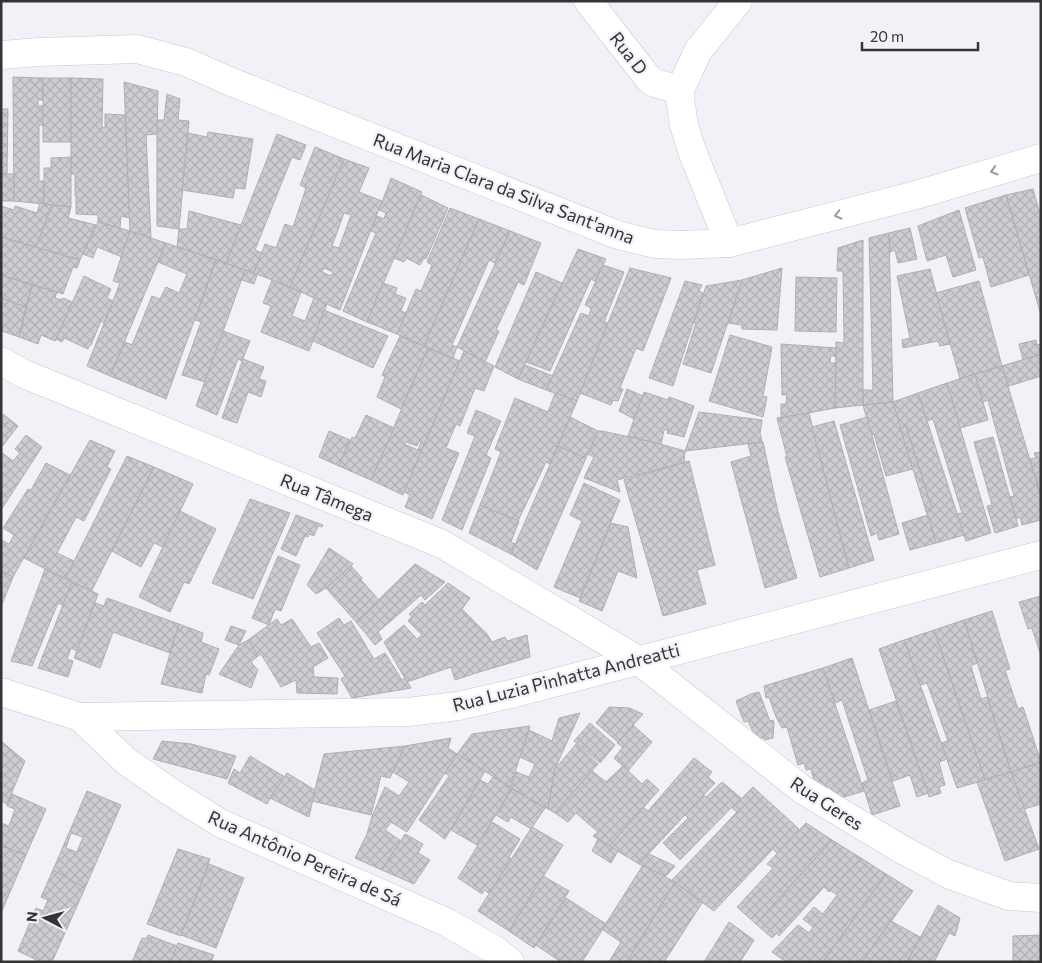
<svg xmlns="http://www.w3.org/2000/svg" width="1042" height="963" viewBox="0 0 1042 963" font-family="Commissioner,sans-serif">
	<defs>
		<pattern id="building-cross-hatch" width="8" height="8" patternUnits="userSpaceOnUse" patternTransform="scale(1.25)"><rect width="8" height="8" fill="#cdccd2"/><path d="M0 0l8 8M0 8l8-8" fill="none" stroke="#b1b0b5"/></pattern>
	</defs>
	<rect width="100%" height="100%" fill="#f0f2f8"/>
	<!-- building -->
	<g fill="url(#building-cross-hatch)" stroke="#afaeb3" fill-rule="evenodd">
		<path d="M13,77L43,78V100H38V106H43L44,125H39V181H44V204L14,201Z"/>
		<rect x="43" y="78" width="28" height="64"/>
		<path d="M71,78L103,79L102,127L105,128V114L125,115L130,218L121,216L120,228L98,222V215L76,214V196H75V174H71Z"/>
		<path d="M124,82L158,91L157,134L146,135L151,238L130,231Z"/>
		<path d="M167,94L180,99L178,120L189,121L179,229L157,226V120H164Z"/>
		<path d="M1,109H8L7,174H1Z"/>
		<path d="M208,132L253,139L245,189L235,188L233,198L182,190L188,133L207,137Z"/>
		<path d="M277,134L306,145L300,160L292,157L255,250L262,253L253,273L226,263Z"/>
		<path d="M315,147L344,159L290,287L254,273L265,244L276,248L285,224L293,227L306,188L300,185Z"/>
		<path d="M71,157V207L44,204V168H51V158Z"/>
		<path d="M344,159L369,168L359,192L382,201L340,310L290,287ZM344,213L351,215L339,248L332,246ZM324,268L333,272L331,276L322,272Z"/>
		<rect x="1" y="174" width="13" height="27"/>
		<path d="M391,178L422,192L367,322L343,311L376,233L371,231L377,216L384,219L386,213L379,210Z"/>
		<path d="M1033,189L1039,211L1041,210V315L1006,195Z"/>
		<path d="M421,195L448,208L426,259L424,258L420,265L406,258L404,262L394,258Z"/>
		<path d="M1006,195L1029,275L991,287L983,257L979,258L965,208Z"/>
		<path d="M40,203L52,205L36,247L1,237V206L14,210L15,206L37,213Z"/>
		<path d="M52,205L71,207L68,218L96,225L80,260L36,247Z"/>
		<path d="M450,208L479,219L424,346L397,334L416,289L421,291L432,265L427,262Z"/>
		<path d="M959,210L976,270L953,277L946,255L927,261L918,226Z"/>
		<path d="M189,211L241,225L226,263L177,247L179,229H187Z"/>
		<path d="M479,219L510,231L495,263L489,260L452,345L457,347L453,358L424,346Z"/>
		<path d="M98,222L130,231L122,257L97,247L93,258L83,254Z"/>
		<path d="M910,228L917,259L898,263L895,250L890,252L889,233Z"/>
		<path d="M130,231L166,243L110,376L87,366L120,283L113,281Z"/>
		<path d="M510,231L541,243L524,285L518,282L496,330L499,331L485,362L457,347Z"/>
		<path d="M889,233L893,402L863,405V390H873L869,238Z"/>
		<path d="M1,237L80,260L77,268L73,267L63,294L1,275Z"/>
		<path d="M863,240V405L835,408L836,342L844,343L843,271H837L838,248Z"/>
		<path d="M166,243L216,260L166,399L110,376L125,342L132,345L152,296L160,299L166,287L179,293L187,274L158,262Z"/>
		<path d="M578,249L606,259L595,281L591,279L550,371L526,362Z"/>
		<path d="M216,260L245,270L205,382L182,375L201,322L195,320Z"/>
		<path d="M603,265L624,272L604,322L608,323L577,401L546,390L581,313L589,316L591,308L585,305Z"/>
		<path d="M630,268L671,278L643,351L636,348L620,388L623,389L618,401L613,400L611,405L580,393Z"/>
		<path d="M782,268L777,330L742,329V325L728,323L742,280Z"/>
		<path d="M930,269L950,344L940,346L938,341L903,348L902,340L910,338L897,276Z"/>
		<path d="M245,270L257,275L254,284L242,280Z"/>
		<path d="M536,272L562,283L518,379L495,367Z"/>
		<path d="M1,275L32,285L26,307L1,298Z"/>
		<path d="M84,276L111,289L107,298L113,301L104,323L101,321L91,345H90L88,349L64,338L62,342L56,339Z"/>
		<path d="M796,277L837,278L836,332L795,331Z"/>
		<path d="M272,280L301,292L292,316L305,321L314,298L327,304L309,351L261,332L271,306L263,303Z"/>
		<path d="M742,280L711,373L683,364L696,323H694L706,286Z"/>
		<path d="M685,281L702,285L699,291L703,293L673,386L649,378Z"/>
		<path d="M979,281L1002,366L960,379L936,293Z"/>
		<path d="M383,283L397,288L395,294L406,298L401,311L406,313L397,334L367,322Z"/>
		<path d="M32,285L57,292L55,298L62,300L63,298L72,302L55,341L41,335L38,344L19,337Z"/>
		<path d="M1,298L26,307L19,337L2,331L3,326L1,325Z"/>
		<path d="M324,310L388,336L373,368L313,341Z"/>
		<path d="M223,331L250,341L242,361L238,359L217,415L196,406Z"/>
		<path d="M730,335L772,347L763,396L767,397L763,417L709,401Z"/>
		<path d="M400,336L428,348L401,409L377,397L385,377L382,375Z"/>
		<path d="M1036,340L1037,345L1041,344V354L1023,360L1019,344Z"/>
		<path d="M781,344L836,348V357L831,355L830,363H836L835,408L781,418V404H786L787,395H782Z"/>
		<path d="M428,348L460,361L403,495L371,480ZM419,441L421,442L418,450L404,444L406,442L417,446Z"/>
		<path d="M464,351L494,366L484,391L475,388L460,426L456,424L446,448L459,453L432,519L405,507L410,495L404,492Z"/>
		<path d="M1041,354V376L1009,386L1002,366Z"/>
		<path d="M243,359L264,367L259,379L266,381L261,397L248,392L237,423L222,418Z"/>
		<path d="M525,365L553,376L546,390L518,379Z"/>
		<path d="M1002,366L1041,497V520L1022,525L1020,517L1016,519L1010,497L1014,496L988,400L983,402L975,374Z"/>
		<path d="M975,374L988,420L960,428L947,383Z"/>
		<path d="M947,383L991,533L966,541L956,514L962,513L933,419L927,421L918,393Z"/>
		<path d="M627,389L643,396L634,419L619,411Z"/>
		<path d="M644,392L668,400L669,397L694,406L684,437L667,433L668,430H664L661,445L628,436Z"/>
		<path d="M555,393L577,401L550,464L546,462L518,521L480,505L501,452L495,449L515,398L548,412Z"/>
		<path d="M918,393L964,535L936,543L926,511L932,509L906,426L900,428L893,402Z"/>
		<path d="M893,402L913,469L886,476L874,434L871,435L863,405Z"/>
		<path d="M476,410L501,421L486,455L491,458L462,530L442,520L475,436L467,433Z"/>
		<path d="M699,412L762,420L760,433L762,442L685,451Z"/>
		<path d="M809,413L849,568L820,577L785,457H787L777,418Z"/>
		<path d="M3,414L18,426L1,448V416Z"/>
		<path d="M366,415L394,428L371,480L339,466L352,437L355,438Z"/>
		<path d="M570,417L598,431L586,458L558,446Z"/>
		<path d="M867,417L899,534L879,540L877,533L871,536L840,425Z"/>
		<path d="M834,421L874,560L849,568L812,427Z"/>
		<path d="M906,426L932,509L926,511L900,428Z"/>
		<path d="M329,431L350,440L339,466L319,457Z"/>
		<path d="M598,431H602L653,442L685,451L684,463L617,480L620,492L584,478L594,457L588,454Z"/>
		<path d="M26,435L42,447L1,510V452L13,461L20,453L15,449Z"/>
		<path d="M993,437L1018,526L995,533L987,506L992,505L974,442Z"/>
		<path d="M90,440L115,451L107,467L111,469L84,521L76,517L57,553L74,561L65,579L24,558Z"/>
		<path d="M763,442L778,512L797,578L765,588L731,462L751,456L748,444Z"/>
		<path d="M558,446L586,458L537,570L511,554Z"/>
		<path d="M1041,452V496L1030,459L1036,458L1034,453Z"/>
		<path d="M127,456L154,467L91,592L65,579Z"/>
		<path d="M689,461L715,565L697,570L706,604L663,616L624,480Z"/>
		<path d="M46,463L70,475L13,577L1,571V540L9,544L14,535L3,528L28,489L31,490Z"/>
		<path d="M154,467L193,484L163,547L154,543L141,567L112,551Z"/>
		<path d="M584,483L620,500L580,598L554,587L582,521L570,515Z"/>
		<path d="M250,499L290,513L253,599L212,583Z"/>
		<path d="M480,505L519,521L511,542L515,544L511,554L469,533Z"/>
		<path d="M180,511L216,529L189,584L184,582L170,612L139,597Z"/>
		<path d="M296,515L323,525L322,527L318,526L314,536L309,534L308,537L305,536L296,556L281,549Z"/>
		<path d="M928,515L936,543L910,550L902,523Z"/>
		<path d="M611,523L628,527L637,578L618,571L602,611L579,601Z"/>
		<path d="M329,548L353,564L326,588L316,594L307,585Z"/>
		<path d="M278,556L300,565L281,611L275,609L269,625L252,618Z"/>
		<path d="M415,564L445,582L425,600L421,595L378,632L382,639L375,645L356,622Z"/>
		<path d="M351,566L362,578L361,580L379,600L356,622L326,588Z"/>
		<path d="M45,569L72,582L63,605L58,603L32,666L11,661Z"/>
		<path d="M1,571L13,577L1,607Z"/>
		<path d="M72,582L98,594L77,651L71,648L67,659L73,661L68,677L38,668Z"/>
		<path d="M448,583L470,598L462,609L487,634L492,642L505,637L507,641L527,635L530,657L476,673L455,680L451,667L407,682L384,642L404,625L417,639L422,635L408,621L412,616L409,614L422,602L425,605Z"/>
		<path d="M1041,596V656L1032,628L1028,629L1019,602Z"/>
		<path d="M107,598L179,624L170,653L113,632L100,668L74,658L95,603L104,606Z"/>
		<path d="M992,611L1010,669L1005,670L1018,709L1023,707L1041,762L1011,772L964,620Z"/>
		<path d="M339,618L344,625L351,621L374,659L385,653L402,680L405,678L411,688L352,698L341,679L345,676L317,633Z"/>
		<path d="M277,619L281,625L292,619L311,647L319,643L328,658L313,667L314,677L338,678L337,694L297,693L296,680L281,687L261,654L258,656L248,640Z"/>
		<path d="M964,620L977,663L971,666L981,699L987,697L1011,772L985,780L934,630Z"/>
		<path d="M179,624L203,633L201,642L219,649L209,675L206,674L202,693L161,684Z"/>
		<path d="M231,626L246,631L239,645L225,640Z"/>
		<path d="M934,630L985,780L957,788L941,743L948,741L927,683L920,685L904,640Z"/>
		<path d="M248,640L258,656L251,662L258,670L251,688L219,674L239,645Z"/>
		<path d="M904,640L947,759L939,762L945,785L939,787L941,793L929,797L879,649Z"/>
		<path d="M852,658L900,806L872,815L862,783L868,780L842,700L835,703L823,668Z"/>
		<path d="M823,668L864,791L841,798L829,787L823,789L814,781L811,769L806,770L804,763L798,765L787,727L782,728L776,717L769,697L766,698L764,686Z"/>
		<path d="M759,692L770,721L773,720L774,723L773,738L765,740L764,738H758L756,733L754,734L748,721L744,722L736,701L751,694Z"/>
		<path d="M896,701L928,793L917,797L910,775L893,781L869,710Z"/>
		<path d="M609,707L629,708L643,714L618,742L596,723Z"/>
		<path d="M580,713L555,769L548,809L511,788L516,772L529,777L535,764L520,757L529,730L552,741L559,718Z"/>
		<path d="M590,723L615,745L600,763L574,741Z"/>
		<path d="M633,725L652,742L628,771L614,758L623,747L617,743Z"/>
		<path d="M530,726L510,787L457,754L472,734Z"/>
		<path d="M451,738L448,748L457,754L407,832L391,822L385,830L401,841L382,870L355,858L367,834L372,816L385,787L399,796L409,782L393,772L405,746Z"/>
		<path d="M1,741L25,761L7,804L1,801Z"/>
		<path d="M162,741L191,744L236,756L227,779L153,759Z"/>
		<path d="M576,744L598,764L555,813L548,809L555,769Z"/>
		<path d="M405,746L390,778L381,776L371,815L312,801L324,754Z"/>
		<path d="M457,754L485,771L445,839L419,820L449,776L445,773Z"/>
		<path d="M250,756L285,777L270,798L267,804L228,783L234,769L240,773Z"/>
		<path d="M694,758L712,772L708,777L715,783L639,864L609,846L643,807L648,811Z"/>
		<path d="M1041,762V804L1024,809L1011,772Z"/>
		<path d="M623,766L642,784L647,779L659,790L609,846L593,836L598,832L576,813L568,822L555,813L592,771L606,782Z"/>
		<path d="M1011,772L1039,849L1005,861L977,782Z"/>
		<path d="M287,773L315,790L309,817L270,798Z"/>
		<path d="M493,777L512,789L477,845L451,830L480,780L488,784Z"/>
		<path d="M722,782L741,798L680,860L663,843L688,818L685,815L703,795L706,797Z"/>
		<path d="M753,787L799,829L777,853L773,849L714,911L672,880L737,812L732,808Z"/>
		<path d="M512,789L545,808L531,829L511,817L508,822L496,815Z"/>
		<path d="M87,791L121,805L85,888L53,870ZM71,833L83,837L77,852L66,848Z"/>
		<path d="M12,794L46,809L26,855L1,846V823L9,826L15,809L7,806Z"/>
		<path d="M492,822L520,839L509,857L512,859L489,893L484,890L482,894L458,878Z"/>
		<path d="M806,823L832,840L756,924L737,907L773,868L767,864Z"/>
		<path d="M532,827L563,845L509,931L478,911Z"/>
		<path d="M405,834L423,844L418,853L430,860L414,884L382,870Z"/>
		<path d="M598,839L618,851L611,863L592,851Z"/>
		<path d="M832,840L861,858L829,892L824,887L779,936L777,933L772,938L756,924Z"/>
		<path d="M1,846L26,855L1,913Z"/>
		<path d="M178,849L210,859L181,936L147,924Z"/>
		<path d="M649,854L675,866L665,877L639,864Z"/>
		<path d="M861,858L886,874L823,962H786L772,952L798,925L809,933L813,927L803,919L814,907L823,914L837,895L830,890Z"/>
		<path d="M209,864L244,878L216,948L181,935Z"/>
		<path d="M643,865L675,882L627,962H609L621,942L603,930V928Z"/>
		<path d="M53,870L85,888L52,962H41L18,951L36,908L43,911L48,900L41,897Z"/>
		<path d="M886,874L913,891L862,962H823Z"/>
		<path d="M543,876L569,891L534,948L509,931Z"/>
		<path d="M675,882L702,903L664,962H627Z"/>
		<path d="M566,898L606,924L582,962H561L536,945Z"/>
		<path d="M938,905L960,918L955,936L949,933L934,962H907Z"/>
		<path d="M891,921L920,937L907,962H862Z"/>
		<path d="M729,922L754,940L740,962H704Z"/>
		<path d="M148,935L177,946L171,962H132L142,938L146,939Z"/>
		<path d="M1041,935V962H1013V936Z"/>
		<path d="M178,943L214,955L211,962H171Z"/>
	</g>
	<g fill="none" stroke-linecap="round" stroke-linejoin="round">
		<defs>
			<g id="street">
				<path d="M588,1L649,79L655,83L680,90"/>
				<path d="M1,55L40,52L137,49L186,62L229,81L618,235L655,244L681,245L729,243L916,195L1041,158"/>
				<path d="M729,243L692,151L684,125L680,99V90L698,51L738,1"/>
				<path d="M1,361L24,374L442,544L638,660L803,790L901,849L948,874L1009,896L1041,898"/>
				<path d="M80,717L126,761L169,791L220,823L446,922L495,950L510,962"/>
			</g>
			<path id="secondary" d="M1,692L80,717L408,712L458,706L515,693L1041,555"/>
		</defs>
		<!-- street casing -->
		<use href="#street" stroke="#c7c9ce" stroke-width="29"/>
		<!-- secondary casing -->
		<use href="#secondary" stroke="#c7c9ce" stroke-width="29"/>
		<!-- street -->
		<use href="#street" stroke="#fff" stroke-width="28"/>
		<!-- secondary -->
		<use href="#secondary" stroke="#fff" stroke-width="28"/>
	</g>
	<!-- one-way arrows -->
	<defs><path id="oneway-chevron" d="M-2-3.5L2.5 0L-2 3.5" fill="none" stroke-width="1.6" stroke-linecap="round" stroke-linejoin="round" transform="scale(1.25)"/></defs>
	<g stroke="#9a9a9b">
		<use href="#oneway-chevron" transform="translate(994 171) rotate(163)"/>
		<use href="#oneway-chevron" transform="translate(838 215) rotate(166)"/>
	</g>
	<g text-anchor="middle" dominant-baseline="central" stroke-width="4.5" stroke-linejoin="round" paint-order="stroke">
		<!-- street labels -->
		<g font-size="18" fill="#343437" stroke="#f0f2f8">
			<text transform="translate(629 53) rotate(52)">Rua D</text>
			<text transform="translate(504 188) rotate(21)">Rua Maria Clara da Silva Sant'anna</text>
			<text transform="translate(327 497) rotate(22)">Rua Tâmega</text>
			<text transform="translate(566 677) rotate(-14)">Rua Luzia Pinhatta Andreatti</text>
			<text transform="translate(827 803) rotate(33)">Rua Geres</text>
			<text transform="translate(305 858) rotate(24)">Rua Antônio Pereira de Sá</text>
		</g>
	</g>
	<!-- border -->
	<rect width="1042" height="963" fill="none" stroke="#343437" stroke-width="5"/>
	<!-- north arrow -->
	<g transform="translate(45 918) rotate(276)" stroke="#f0f2f8" stroke-width="4" paint-order="stroke">
	<path d="M0-4L9 19L0 12L-9 19Z" fill="#343437"/>
	<text y="-8" font-size="14" font-weight="bold" text-anchor="middle" fill="#343437">N</text>
	</g>
	<!-- scale -->
	<path d="M862 42v8h116v-8" fill="none" stroke="#343437" stroke-width="2.5"/>
	<text x="870" y="42" font-size="15" fill="#343437" stroke="#f0f2f8" stroke-width="4" paint-order="stroke">20 m</text>
</svg>
